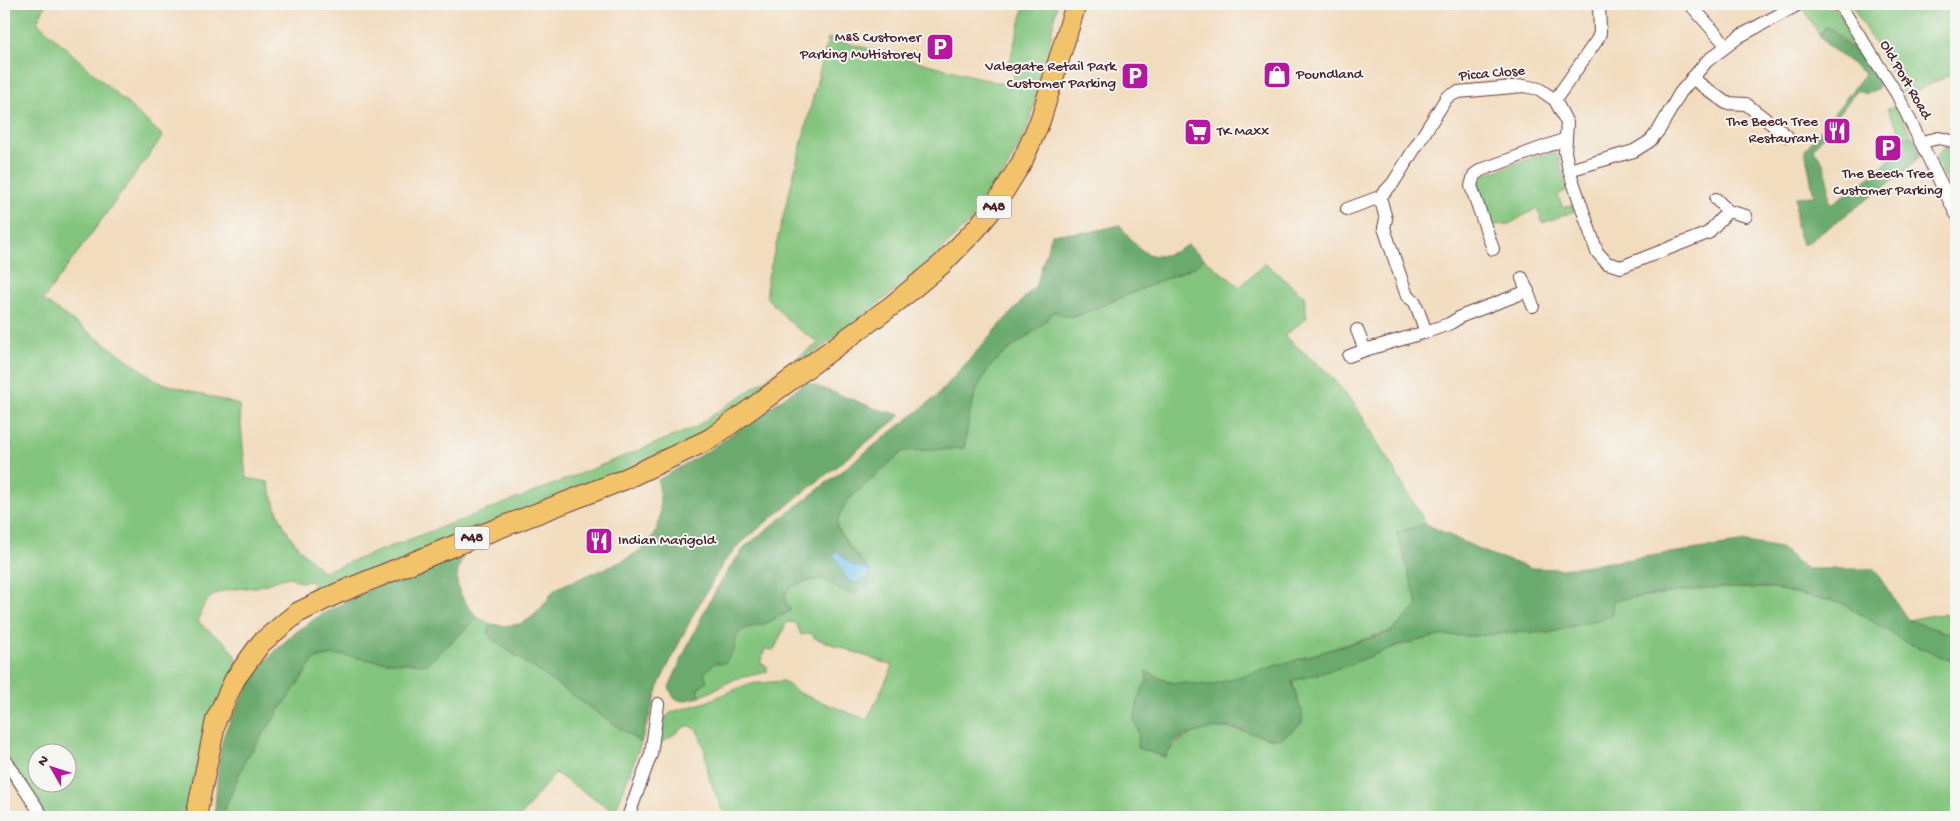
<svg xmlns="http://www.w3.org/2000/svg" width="1960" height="821" viewBox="0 0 1960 821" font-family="'Gochi Hand',sans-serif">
	<rect width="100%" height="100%" fill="#f6f6f2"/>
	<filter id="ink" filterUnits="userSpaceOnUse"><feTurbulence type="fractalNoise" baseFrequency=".02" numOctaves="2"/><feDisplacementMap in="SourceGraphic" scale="10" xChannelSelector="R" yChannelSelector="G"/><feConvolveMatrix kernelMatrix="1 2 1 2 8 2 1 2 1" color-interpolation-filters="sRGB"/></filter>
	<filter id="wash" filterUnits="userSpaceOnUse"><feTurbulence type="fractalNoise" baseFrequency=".0096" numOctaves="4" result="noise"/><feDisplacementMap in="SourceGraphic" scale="20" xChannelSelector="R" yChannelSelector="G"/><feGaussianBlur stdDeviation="1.12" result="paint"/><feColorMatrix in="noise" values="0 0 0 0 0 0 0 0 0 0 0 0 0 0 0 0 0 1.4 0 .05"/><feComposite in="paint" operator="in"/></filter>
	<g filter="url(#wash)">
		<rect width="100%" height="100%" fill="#f2dcbe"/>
		<!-- green -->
		<g fill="#83c57e" stroke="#667254" fill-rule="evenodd">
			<path d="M4,4H46L37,22L163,136L43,300L159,382L239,405L246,478L268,482C281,527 288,539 323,572L527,495L694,428L819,343L794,326L767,298V281L828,38L1011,86L1015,69L1008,67L1025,4H1057L1044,73L1027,130L1005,172L977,215L919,272L745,407L673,450L310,597L307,593L313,585L312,581L300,582L290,577C278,579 267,585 256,587C228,590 206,587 198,621L206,629L226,643L239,661L189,817H37L4,768ZM38,754H68V784H38Z"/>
			<path d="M1816,4L1831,8L1833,5L1835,7L1873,65C1864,62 1861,56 1853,52L1851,47L1830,28L1820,33V36L1804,10Z"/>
			<path d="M1851,4H1956V72L1905,96Z"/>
			<path d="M1895,107L1898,110L1914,139L1902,136L1887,108Z"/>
			<path d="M1950,147L1956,149V200L1938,164L1936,157L1943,148Z"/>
			<path d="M1554,152L1559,158L1567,190L1558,195L1563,208L1572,205L1575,211L1543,223L1537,208L1509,224L1492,225L1476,181L1479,177L1543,154L1544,156Z"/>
			<path d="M1204,259L1240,287L1265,263L1304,296L1307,318L1284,336L1326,371L1356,406L1426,524L1397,532L1419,606L1391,631L1210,686L1168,682L1146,671L1147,681L1139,696L1134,719L1139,734L1137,748L1165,757C1184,731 1213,722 1244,732L1298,702L1292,681L1346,666L1396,646L1425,639L1446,635L1473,636L1517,632L1613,600L1709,588H1770L1842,603L1906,642L1956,663V817H725L709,778L704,747L697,730L691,726H686L660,744L665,718L672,712L706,702L748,684L783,681L799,693L867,720L893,666L815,638L811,633L801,635L796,623L787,622L774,650L765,649L760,663L767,666V672L735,679L700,697C692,674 718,661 734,649C738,625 746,630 764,624C773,620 782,615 790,611C771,586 805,581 823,579L842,591L856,594L871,572L848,545L837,527L838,516L847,501L903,451L964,448C970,413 972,381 1001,356C1019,340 1040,331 1054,311L1075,317L1196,266Z"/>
			<path d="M1956,614V636L1908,620L1934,615Z"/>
			<path d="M478,618L490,624L488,633L492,639L641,743L615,812L555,773L520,817H221L246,759L314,660C338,650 356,658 380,661C395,663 411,663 427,664Z"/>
		</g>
		<!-- forest -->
		<g fill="#6aaa6d" stroke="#5a644c" fill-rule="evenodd">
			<path d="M1825,27L1830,28C1845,46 1863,57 1880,72L1881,81L1877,89L1865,94L1857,90L1813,149C1826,162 1830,181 1829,201L1832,204C1848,192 1881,173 1891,156C1894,151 1895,143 1897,137H1911L1916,141L1921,154L1910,168L1806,244H1802L1796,226V197L1814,196L1805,150L1865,74L1827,45L1820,36Z"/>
			<path d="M1120,225C1142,255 1152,266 1188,245L1204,259L1196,266L1075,317L1063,316L1054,311C1040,331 1019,340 1001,356C972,381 970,413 964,448L903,451L847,501L839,516L837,527L848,545L871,572L868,586L856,594L842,591L823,579C804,581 772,586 791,611L764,624L745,628L736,636L734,649L725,663H715L704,673L707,681L697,689L700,697L682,701L674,698L669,687C691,639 712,588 746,546L936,397L1036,285L1052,234L1090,232ZM836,551L853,566L866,568L847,580Z"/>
			<path d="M806,382L877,409L901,415L765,523L739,545L724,562L695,611L660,682L641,743L492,639L488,633L490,624C519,628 527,625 546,602C549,598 551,592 555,590C561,585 572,582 579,579C609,565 657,556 660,514C661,503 659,491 658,480L711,449Z"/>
			<path d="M1426,524L1487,553L1530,568L1562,569L1746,542L1780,548L1807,569H1874L1908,620L1956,636V663L1906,642L1842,603L1770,588H1709L1613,600L1612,616L1549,633L1517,632L1473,636L1446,635L1425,639L1396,646L1346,666L1292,681C1294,696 1304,708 1302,723L1282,738L1273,739L1229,727L1205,730L1185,736L1175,743L1165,757L1137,748L1139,734L1134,719L1139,696L1147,681L1146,671L1168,682L1210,685L1391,632L1418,606L1397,532Z"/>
			<path d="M465,554C449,582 459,596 478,618L427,664C411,663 395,663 380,661C356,659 338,650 314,660L246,759L221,817H214C217,792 217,763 223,738C226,727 234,715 239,704C284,610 375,589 465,554Z"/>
		</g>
		<!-- water -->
		<path fill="#6ec4eb" stroke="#5c728b" d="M837,551L853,566L866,568L869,572V578L854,583L847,580L833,553Z"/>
	</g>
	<g filter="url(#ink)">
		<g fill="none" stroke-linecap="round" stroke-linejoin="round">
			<defs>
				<g id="minor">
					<path d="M1690,4L1726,45"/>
					<path d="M1839,4L1897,94L1956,214"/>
					<path d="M1692,78L1726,103L1746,104L1787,136"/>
					<path d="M1555,100L1597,40L1600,33L1599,4"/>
					<path d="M1922,142L1939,138L1956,142"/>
					<path d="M1569,170L1634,151L1650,141L1659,130L1680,93L1707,61L1740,36L1799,4"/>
					<path d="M1716,199L1728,211L1746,216"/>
					<path d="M1347,209L1380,197L1393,183L1447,97L1458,92L1524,86L1539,89L1555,100L1567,123L1565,152L1569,170L1597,252L1607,263L1621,267L1708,233L1728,211"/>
					<path d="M1493,249L1471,186L1474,175L1481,170L1566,139"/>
					<path d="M1522,278L1533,306"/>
					<path d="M1426,332L1449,324L1462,316L1528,291"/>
					<path d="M1365,350L1426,332L1415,302L1407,296L1384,228L1386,219L1380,197"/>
					<path d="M1349,356L1365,350L1357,330"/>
					<path d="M4,758L43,817"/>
					<path d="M628,817L651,754L658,704"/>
				</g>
				<path id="primary" d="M196,817L216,720L235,679L261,643L297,613L336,594L458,544L623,480L710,439L894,304L942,264L976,229L994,207L1022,162L1040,121L1076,4"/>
			</defs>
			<!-- minor casing -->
			<use href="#minor" stroke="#633b41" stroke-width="14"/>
			<!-- primary casing -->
			<use href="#primary" stroke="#633b41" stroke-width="22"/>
			<!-- minor -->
			<use href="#minor" stroke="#fff" stroke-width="12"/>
			<!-- primary -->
			<use href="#primary" stroke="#f2c36a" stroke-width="20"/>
		</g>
	</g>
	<!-- icons -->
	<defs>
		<symbol id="parking-square" viewBox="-11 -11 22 22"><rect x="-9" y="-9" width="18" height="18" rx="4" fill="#b5179e" stroke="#f6f6f2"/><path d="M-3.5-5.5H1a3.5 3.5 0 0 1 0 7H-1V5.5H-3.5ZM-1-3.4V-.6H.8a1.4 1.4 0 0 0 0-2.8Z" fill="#fff"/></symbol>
		<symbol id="shop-square" viewBox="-11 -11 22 22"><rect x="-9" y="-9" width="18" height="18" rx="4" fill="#b5179e" stroke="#f6f6f2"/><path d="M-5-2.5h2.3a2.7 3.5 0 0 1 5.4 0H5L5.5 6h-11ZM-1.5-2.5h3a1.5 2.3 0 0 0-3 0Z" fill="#fff"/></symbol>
		<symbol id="restaurant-square" viewBox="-11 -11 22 22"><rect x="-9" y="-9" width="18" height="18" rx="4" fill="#b5179e" stroke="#f6f6f2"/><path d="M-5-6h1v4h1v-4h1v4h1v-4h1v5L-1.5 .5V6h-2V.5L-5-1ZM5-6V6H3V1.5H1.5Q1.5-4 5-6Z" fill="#fff"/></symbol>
		<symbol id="supermarket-square" viewBox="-11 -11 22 22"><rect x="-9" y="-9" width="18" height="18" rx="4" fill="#b5179e" stroke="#f6f6f2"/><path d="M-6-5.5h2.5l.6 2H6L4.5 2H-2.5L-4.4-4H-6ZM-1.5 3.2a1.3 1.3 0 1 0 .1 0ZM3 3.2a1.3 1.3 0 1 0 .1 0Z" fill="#fff"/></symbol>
	</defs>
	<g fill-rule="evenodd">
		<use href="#parking-square" x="924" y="31" width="32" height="32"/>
		<use href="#shop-square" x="1261" y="59" width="32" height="32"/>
		<use href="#parking-square" x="1119" y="60" width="32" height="32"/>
		<use href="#restaurant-square" x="1821" y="115" width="32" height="32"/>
		<use href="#supermarket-square" x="1182" y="116" width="32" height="32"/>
		<use href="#parking-square" x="1872" y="132" width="32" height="32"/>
		<use href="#restaurant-square" x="583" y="525" width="32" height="32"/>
	</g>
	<g text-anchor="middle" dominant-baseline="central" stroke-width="4" stroke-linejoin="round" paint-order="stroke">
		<!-- shield labels -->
		<g fill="#f6f6f2" stroke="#7e6067" stroke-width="1">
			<rect x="976.5" y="195.5" width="35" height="23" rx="4"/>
			<rect x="454.5" y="526.5" width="35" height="23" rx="4"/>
		</g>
		<g font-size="14" font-weight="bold" fill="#4a1f2b">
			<text x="994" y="207">A48</text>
			<text x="472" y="538">A48</text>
		</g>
		<!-- poi labels -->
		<g font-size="15" fill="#4a1f2b" stroke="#f6f6f2" text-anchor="end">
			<text x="921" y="38">M&amp;S Customer<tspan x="921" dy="17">Parking Multistorey</tspan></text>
			<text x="1116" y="67">Valegate Retail Park<tspan x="1116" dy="17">Customer Parking</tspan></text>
			<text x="1296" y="75" text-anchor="start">Poundland</text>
			<text x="1818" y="122">The Beech Tree<tspan x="1818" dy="17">Restaurant</tspan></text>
			<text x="1217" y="132" text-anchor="start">TK Maxx</text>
			<text x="1888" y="174" text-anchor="middle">The Beech Tree<tspan x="1888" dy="17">Customer Parking</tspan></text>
			<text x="618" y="541" text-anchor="start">Indian Marigold</text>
		</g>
		<!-- street labels -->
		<g font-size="15" fill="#4a1f2b" stroke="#f6f6f2">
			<text transform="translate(1492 74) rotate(-5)">Picca Close</text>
			<text transform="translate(1905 80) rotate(60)">Old Port Road</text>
		</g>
	</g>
	<!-- margin -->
	<rect width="1960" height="821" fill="none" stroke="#f6f6f2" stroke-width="20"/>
	<!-- north arrow -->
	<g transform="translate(52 768) rotate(309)"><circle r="24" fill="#f6f6f2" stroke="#b1a0a2"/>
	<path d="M0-4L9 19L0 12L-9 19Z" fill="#b5179e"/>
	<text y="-8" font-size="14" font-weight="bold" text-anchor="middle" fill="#4a1f2b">N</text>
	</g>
</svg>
